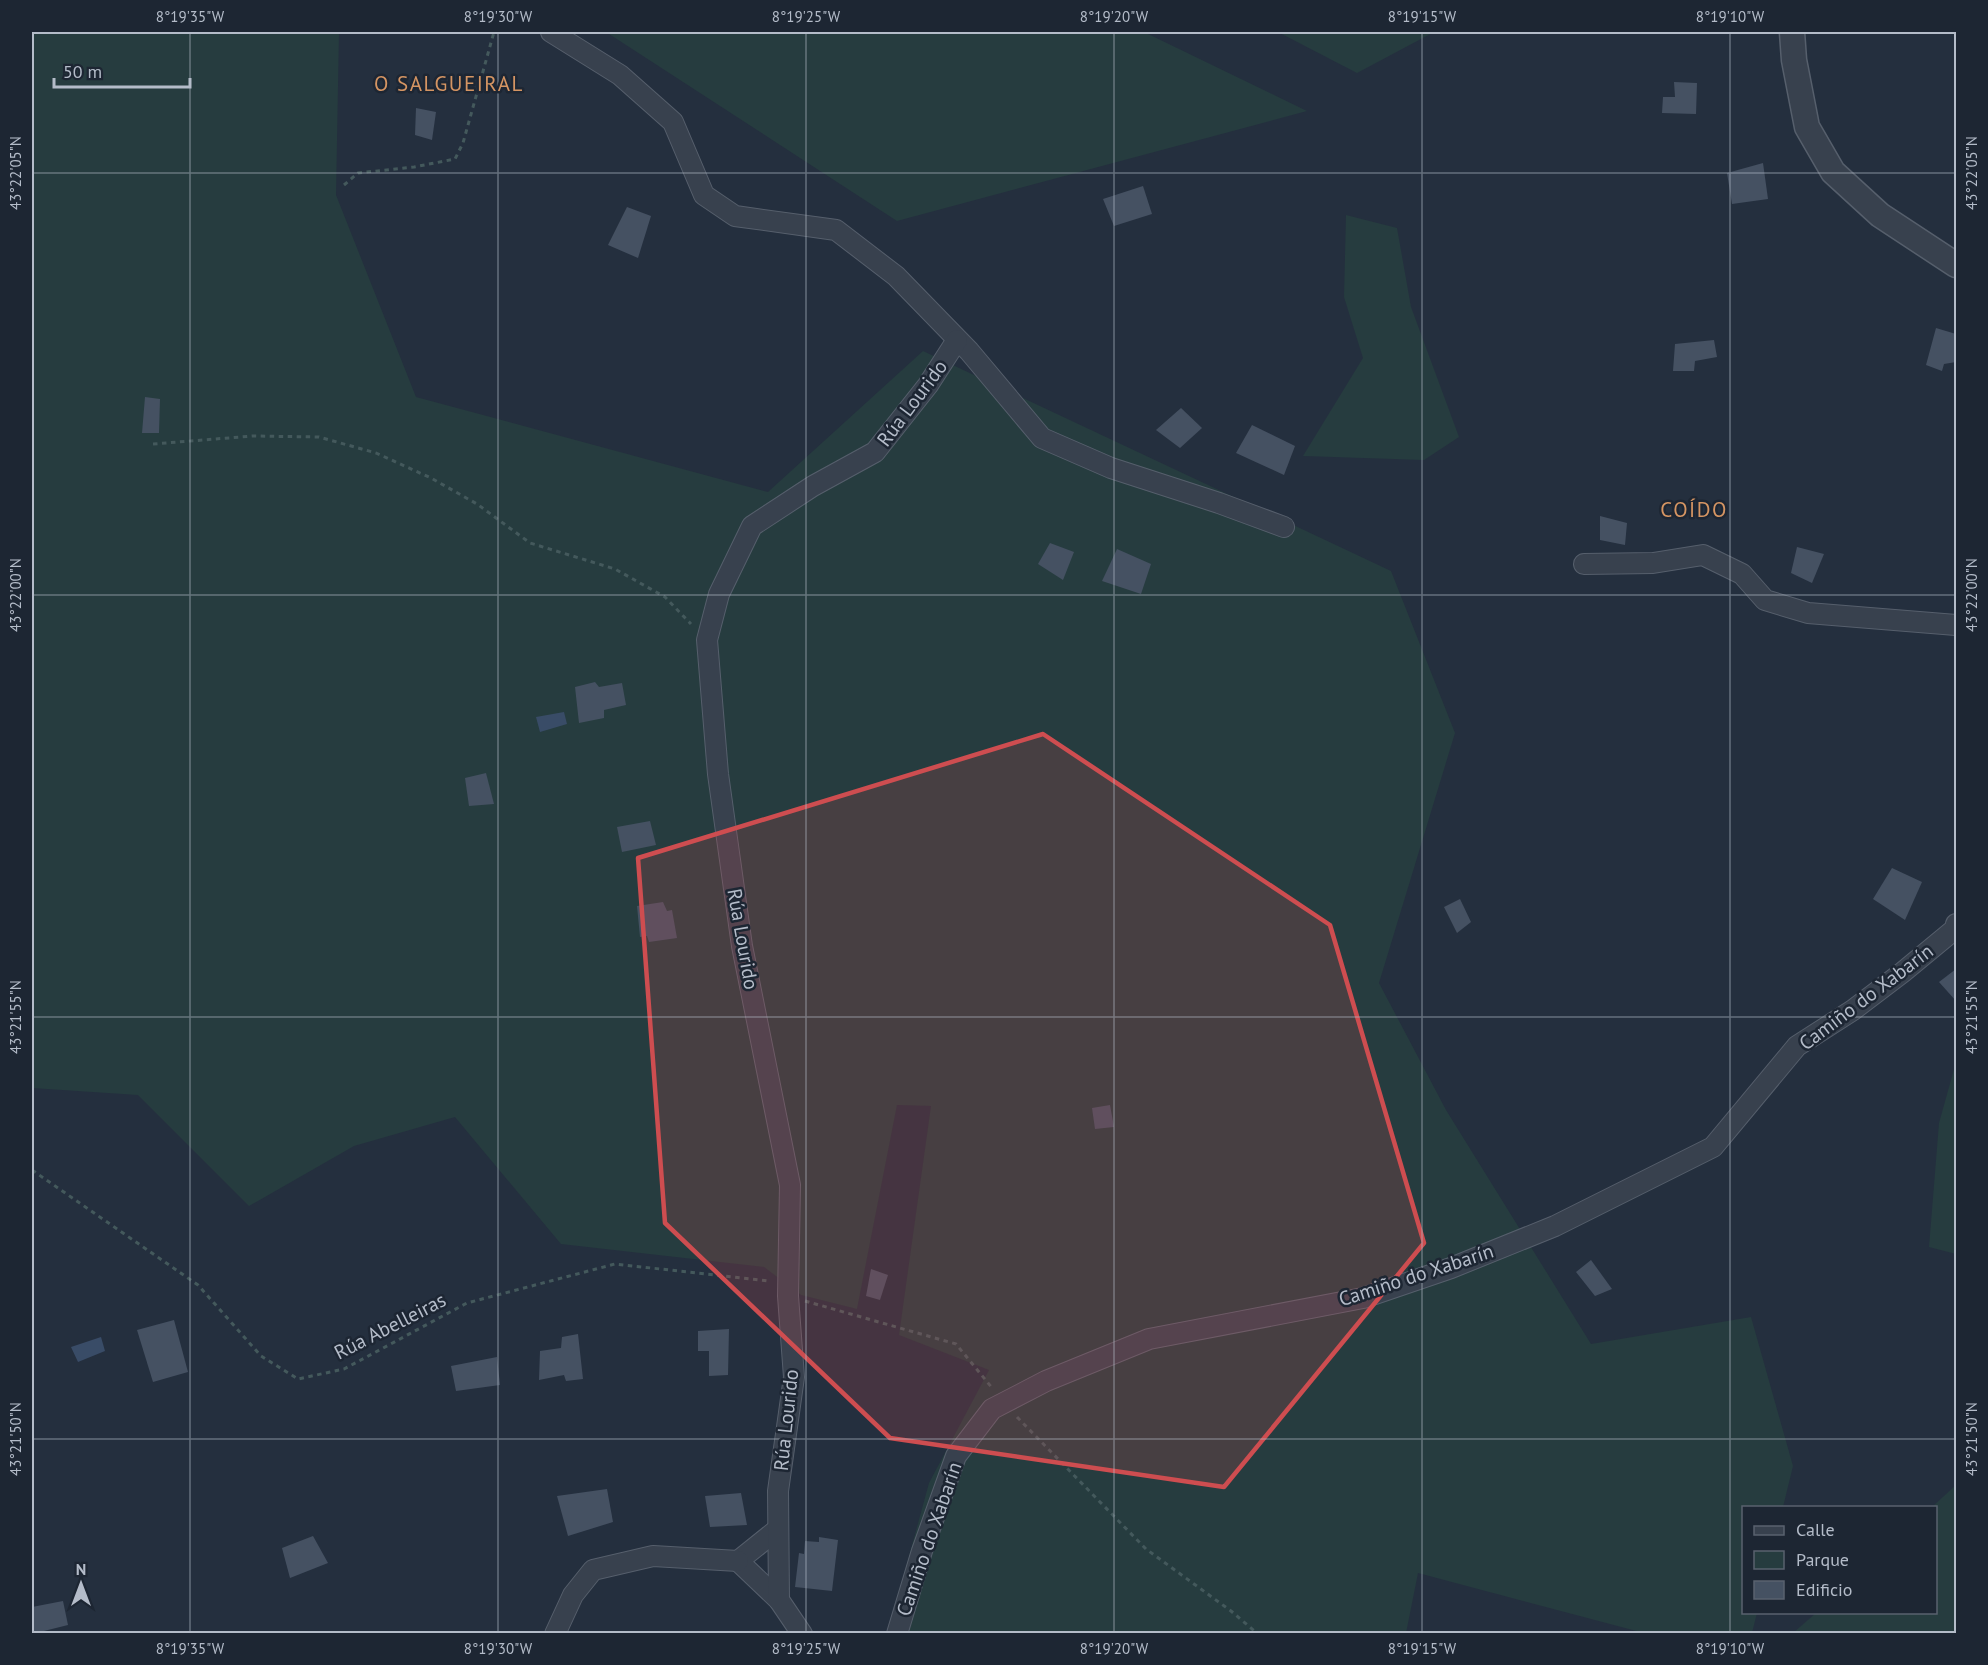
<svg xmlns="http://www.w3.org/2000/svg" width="1988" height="1665" viewBox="0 0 1988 1665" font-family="'PT Sans',sans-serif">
	<rect width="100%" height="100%" fill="#242f3e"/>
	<!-- green -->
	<g fill="#263c3f">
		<path d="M32,32H339L336,195L416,397L768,492L923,351L1391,571L1455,733L1379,983L1446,1110L1591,1344L1751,1317L1793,1466L1783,1507L1744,1508V1612L1757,1613L1752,1633H1644L1418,1573L1406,1633H892L899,1593L929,1483L989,1370L899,1335L931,1106L897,1105L857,1309L801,1295L764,1267L561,1244L455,1117L354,1146L249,1206L138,1095L32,1088Z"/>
		<path d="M606,32H1144L1307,111L897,221Z"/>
		<path d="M1278,32H1434L1357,73Z"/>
		<path d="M1346,215L1397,228L1411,307L1459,437L1424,460L1303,456L1363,358L1344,297Z"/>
		<path d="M1956,1062V1254L1929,1247L1939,1123Z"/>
		<path d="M1956,1485V1633H1793L1816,1613L1936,1612V1508L1932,1507Z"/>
	</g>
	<!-- water -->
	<g fill="#394c67">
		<path d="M564,712L567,724L540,732L536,717Z"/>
		<path d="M101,1337L105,1351L78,1362L71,1347Z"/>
	</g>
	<!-- building -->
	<g fill="#455162">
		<path d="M1674,82L1697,83L1696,114L1662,113L1663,97H1675Z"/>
		<path d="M416,108L436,112L432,140L415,135Z"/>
		<path d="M1763,163L1768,199L1732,204L1727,173Z"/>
		<path d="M1143,186L1152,214L1114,226L1103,199Z"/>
		<path d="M627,207L651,216L638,258L608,245Z"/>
		<path d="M1936,328L1956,334V362L1944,364L1942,371L1926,365Z"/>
		<path d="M1714,340L1717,357L1695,361L1694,371H1673L1675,344Z"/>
		<path d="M145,397L160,399L159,433H142Z"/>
		<path d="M1181,408L1202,428L1180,448L1156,430Z"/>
		<path d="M1252,425L1295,446L1284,475L1236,453Z"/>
		<path d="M1600,516L1627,523L1625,545L1600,540Z"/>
		<path d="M1050,543L1074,552L1063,580L1038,564Z"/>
		<path d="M1797,547L1824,554L1812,583L1791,573Z"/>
		<path d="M1117,549L1151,564L1141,594L1102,581Z"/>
		<path d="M595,682L599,687L622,683L626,705L604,710V718L579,723L575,687Z"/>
		<path d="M486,773L494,804L469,806L465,778Z"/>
		<path d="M650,821L656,845L622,852L617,827Z"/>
		<path d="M1892,868L1922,882L1905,920L1873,899Z"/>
		<path d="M1460,899L1471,922L1457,933L1444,907Z"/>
		<path d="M663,902L667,911L672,910L677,938L649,942L647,936L640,937L637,906Z"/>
		<path d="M1956,969V1001L1939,982Z"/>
		<path d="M1110,1105L1114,1127L1095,1129L1092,1108Z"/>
		<path d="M1591,1260L1612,1289L1595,1296L1576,1272Z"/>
		<path d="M871,1269L888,1275L880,1300L866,1296Z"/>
		<path d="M174,1320L188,1372L153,1382L137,1330Z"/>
		<path d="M729,1329L728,1375L709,1376V1351H698V1331Z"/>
		<path d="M578,1334L583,1379L566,1381L564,1375L539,1380L540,1351L561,1348L562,1337Z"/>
		<path d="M497,1357L500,1385L456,1391L451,1366Z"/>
		<path d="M607,1489L613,1522L568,1536L557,1496Z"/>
		<path d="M741,1493L747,1525L710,1527L705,1496Z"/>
		<path d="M313,1536L328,1563L290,1578L282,1548Z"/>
		<path d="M819,1537L838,1540L832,1591L795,1587L799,1553L804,1554L805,1541L819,1542Z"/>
		<path d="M63,1601L68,1625L32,1634V1607Z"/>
	</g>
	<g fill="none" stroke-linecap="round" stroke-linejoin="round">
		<defs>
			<g id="minor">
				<path d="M551,32L620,75L673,122L704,195L735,216L836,230L896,276L969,351L1042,438L1111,468L1219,503L1284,527"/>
				<path d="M1584,564L1653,563L1703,555L1742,574L1765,600L1808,613L1956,625"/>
				<path d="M778,1529L738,1561L779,1600"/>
				<path d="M555,1634L573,1595L593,1570L653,1556L738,1561"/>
				<path d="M802,1634L779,1600L778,1491L794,1377L788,1296L790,1185L742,946L718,774L707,640L719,594L752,526L813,486L875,452L928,385L957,340"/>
				<path d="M897,1634L922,1551L956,1456L992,1409L1046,1381L1149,1339L1363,1298L1451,1268L1555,1226L1713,1147L1797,1046L1853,1010L1903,972L1955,929L1956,924"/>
			</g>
			<path id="tertiary" d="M1792,32L1794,60L1807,127L1833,172L1880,215L1956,265"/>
		</defs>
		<!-- minor casing -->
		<use href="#minor" stroke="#565f6c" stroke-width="22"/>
		<!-- tertiary casing -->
		<use href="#tertiary" stroke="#565f6c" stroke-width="27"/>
		<!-- path -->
		<g stroke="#44595c" stroke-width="3" stroke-dasharray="4.5 4.5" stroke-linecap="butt">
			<path d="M344,185L358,173L414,167L455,159L463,143L494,32"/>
			<path d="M153,444L253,436L319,437L376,453L431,478L477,504L530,543L615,569L665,597L691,624"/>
			<path d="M32,1170L198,1285L261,1356L298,1379L344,1369L467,1303L615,1264L769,1281"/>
			<path d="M805,1301L956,1344L993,1389"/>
			<path d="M1017,1417L1146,1549L1231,1611L1258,1634"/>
		</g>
		<!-- minor -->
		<use href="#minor" stroke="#38414e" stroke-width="20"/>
		<!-- tertiary -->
		<use href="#tertiary" stroke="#38414e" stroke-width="24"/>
	</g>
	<!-- marked area -->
	<path fill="#ce4d50" fill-opacity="0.2" stroke="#ce4d50" stroke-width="4.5" stroke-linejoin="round" d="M1043,734L1330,925L1424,1243L1224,1487L890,1438L665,1223L638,858Z"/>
	<!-- ticks -->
	<path fill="none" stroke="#b4bcc9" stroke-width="1.5" stroke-opacity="0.45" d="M190,32V1634M498,32V1634M806,32V1634M1114,32V1634M1422,32V1634M1730,32V1634M32,173H1956M32,595H1956M32,1017H1956M32,1439H1956"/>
	<g text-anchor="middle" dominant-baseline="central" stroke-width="5" stroke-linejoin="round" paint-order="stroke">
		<!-- street labels -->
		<g font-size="20" fill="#b4bcc9" stroke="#1d2633">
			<text transform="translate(912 403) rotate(-53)">Rúa Lourido</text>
			<text transform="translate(743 939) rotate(80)">Rúa Lourido</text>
			<text transform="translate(1866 997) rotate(-37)">Camiño do Xabarín</text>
			<text transform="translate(1416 1275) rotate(-18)">Camiño do Xabarín</text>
			<text transform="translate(390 1326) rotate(-27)">Rúa Abelleiras</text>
			<text transform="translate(786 1420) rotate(-84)">Rúa Lourido</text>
			<text transform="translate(929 1539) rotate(-71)">Camiño do Xabarín</text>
		</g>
		<!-- neighbourhood labels -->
		<g font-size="21" letter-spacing="1.5" fill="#d59563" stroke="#1d2633">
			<text x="449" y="83">O SALGUEIRAL</text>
			<text x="1694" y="509">COÍDO</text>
		</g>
	</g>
	<!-- border -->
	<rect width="1988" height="1665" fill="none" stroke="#1d2633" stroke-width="66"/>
	<!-- legend -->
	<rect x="1742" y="1506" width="195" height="108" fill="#1d2633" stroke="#59626f" stroke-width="1.5"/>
	<rect x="1754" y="1526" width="30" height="9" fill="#38414e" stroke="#59626f" stroke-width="1.5"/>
	<text x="1796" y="1536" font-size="18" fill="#b4bcc9">Calle</text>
	<rect x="1754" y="1551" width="30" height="18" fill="#263c3f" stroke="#59626f" stroke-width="1.5"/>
	<text x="1796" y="1566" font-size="18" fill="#b4bcc9">Parque</text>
	<rect x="1754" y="1581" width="30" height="18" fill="#455162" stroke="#59626f" stroke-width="1.5"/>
	<text x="1796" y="1596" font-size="18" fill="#b4bcc9">Edificio</text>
	<!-- north arrow -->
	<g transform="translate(81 1584)" stroke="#1d2633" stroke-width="4.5" paint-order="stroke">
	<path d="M0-4.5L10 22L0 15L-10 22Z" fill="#b4bcc9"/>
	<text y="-9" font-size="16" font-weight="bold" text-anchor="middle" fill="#b4bcc9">N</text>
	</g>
	<!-- scale -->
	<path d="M54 78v9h136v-9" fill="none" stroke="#b4bcc9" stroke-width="3"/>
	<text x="63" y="78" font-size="18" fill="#b4bcc9" stroke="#1d2633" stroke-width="4.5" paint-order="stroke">50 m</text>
	<rect x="33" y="33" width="1922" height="1599" fill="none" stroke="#b4bcc9" stroke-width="2"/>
	<g font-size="15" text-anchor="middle" fill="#b4bcc9">
		<text x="190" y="22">8°19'35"W</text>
		<text x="498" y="22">8°19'30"W</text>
		<text x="806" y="22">8°19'25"W</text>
		<text x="1114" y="22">8°19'20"W</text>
		<text x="1422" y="22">8°19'15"W</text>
		<text x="1730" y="22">8°19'10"W</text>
		<text transform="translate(16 173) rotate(-90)" y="5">43°22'05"N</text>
		<text transform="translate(1972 173) rotate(-90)" y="5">43°22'05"N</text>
		<text transform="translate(16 595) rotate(-90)" y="5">43°22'00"N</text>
		<text transform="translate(1972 595) rotate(-90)" y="5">43°22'00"N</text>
		<text transform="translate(16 1017) rotate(-90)" y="5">43°21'55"N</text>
		<text transform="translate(1972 1017) rotate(-90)" y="5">43°21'55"N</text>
		<text transform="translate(16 1439) rotate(-90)" y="5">43°21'50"N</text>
		<text transform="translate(1972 1439) rotate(-90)" y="5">43°21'50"N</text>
		<text x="190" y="1654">8°19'35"W</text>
		<text x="498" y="1654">8°19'30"W</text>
		<text x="806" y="1654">8°19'25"W</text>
		<text x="1114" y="1654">8°19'20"W</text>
		<text x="1422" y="1654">8°19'15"W</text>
		<text x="1730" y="1654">8°19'10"W</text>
	</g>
</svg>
